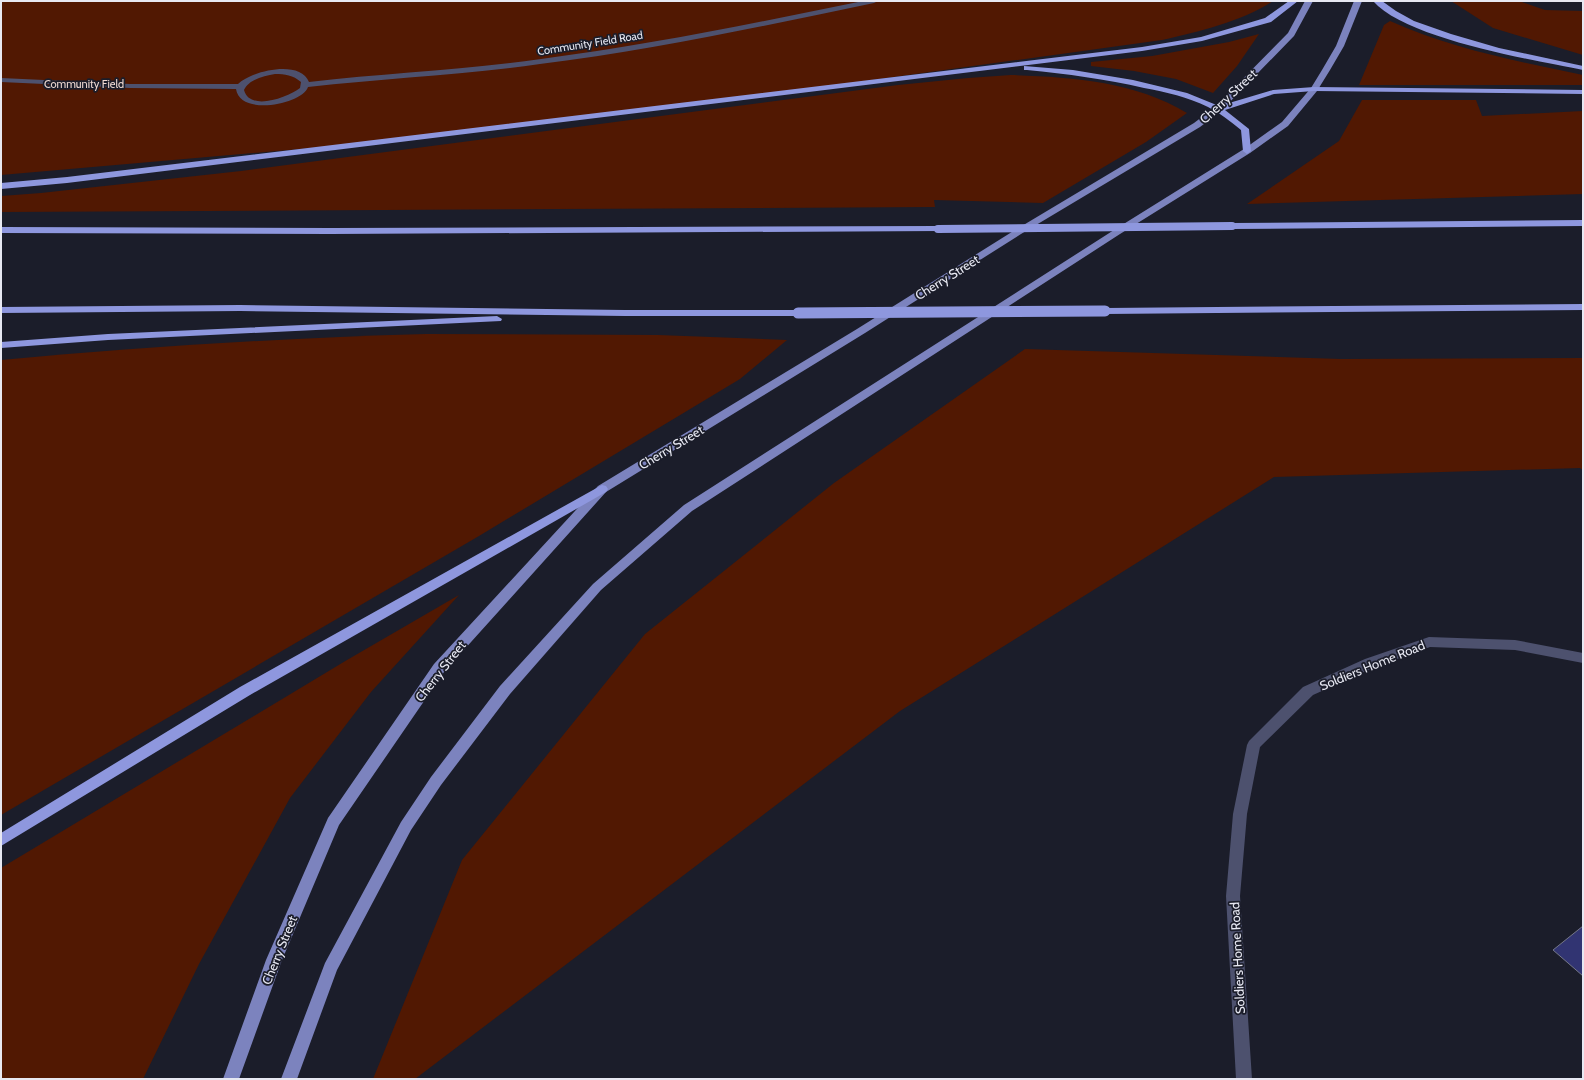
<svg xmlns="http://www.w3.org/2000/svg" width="1584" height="1080" viewBox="0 0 1584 1080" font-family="Cabin,sans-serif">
	<rect width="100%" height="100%" fill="#1b1d2a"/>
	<!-- green -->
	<g fill="#511802">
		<path d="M1,1H1273C1240,22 1200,31 1162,40L756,96L369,143L1,175Z"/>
		<path d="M1451,1H1519L1545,10L1583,11V55L1493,28Z"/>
		<path d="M1390,21C1452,49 1517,61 1583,75V85H1359L1384,25Z"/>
		<path d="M1259,34L1237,66L1213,93L1176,79L1134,71L1091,66V62L1152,56L1229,42Z"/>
		<path d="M1011,75C1072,77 1134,81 1187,113L1146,142L1043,203L934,200L935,207L1,212V196L41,193L241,171L898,85L968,78Z"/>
		<path d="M1362,100H1476L1482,116L1583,111V194L1247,204L1339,141Z"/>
		<path d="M426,334L658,335L787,340L740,379L479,536L1,815V360C142,347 284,338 426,334Z"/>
		<path d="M1025,349L1341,359L1583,358V470L1580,468L1274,477L900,711L415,1079H373L462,860L645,634L834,483Z"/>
		<path d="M459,595L371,692L290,798L199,964L143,1079H1V868L347,660Z"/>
	</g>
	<!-- building -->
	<path fill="#313472" stroke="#747788" d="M1583,926V976L1553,950Z"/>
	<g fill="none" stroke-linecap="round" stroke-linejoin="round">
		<!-- service -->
		<g fill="#4d516e" fill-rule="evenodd">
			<path d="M863,1H878L874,3C763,26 653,50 540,64C463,75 386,78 308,87C303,104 240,117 236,89L130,88L1,82V78L130,84H238C251,71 300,59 309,82C386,73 464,70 541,59C649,45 756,23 863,1ZM275,74C285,74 293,75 301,82L300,88C288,97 250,112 244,90C249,79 264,76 275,74Z"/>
			<path d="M1429,637L1515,640L1583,653V663L1515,650L1430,647L1375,667L1313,695L1260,747L1247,814L1240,896L1252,1079H1236L1226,896L1233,814L1247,745L1249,741L1303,687L1365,659Z"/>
		</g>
		<!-- primary -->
		<g fill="#7c83be" fill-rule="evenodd">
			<path d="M1305,1H1313L1294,36L1221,111L1200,127L1021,234L865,333L606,492L444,672L339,825L282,960L239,1079H223L266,960L328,818L434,664L598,486L857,329L1015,230L1194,123L1215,107L1288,33Z"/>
			<path d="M1354,1H1362L1344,46L1330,70L1317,91L1288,126L1250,153L1120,234L692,511L601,590L510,694L441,785L411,830L337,970L297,1079H281L325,963L401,822L431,777L500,686L593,584L684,505L1114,230L1244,149L1282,122L1311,88L1322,70L1336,46Z"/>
		</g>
		<!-- motorway -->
		<g fill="#8e97de" fill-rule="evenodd">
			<path d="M1289,1H1298L1271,22L1202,41L1142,51L67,183L1,189V183L67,177L1142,47L1201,37L1265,18Z"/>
			<path d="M1373,1H1382L1396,11L1414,21L1451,34L1499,48L1583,66V70C1533,60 1406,39 1373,1Z"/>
			<path d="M1024,66L1073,70L1133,80L1187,93L1219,106L1273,90L1314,87L1583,90V94L1314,91L1274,94L1225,110L1249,129L1251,151L1247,154L1243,151L1241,130C1230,121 1220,113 1208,107C1188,97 1166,92 1144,88C1106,79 1067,74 1027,70H1024Z"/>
			<path d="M1583,220V226L1232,229L1227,226L1232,223Z"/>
			<path d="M938,226L943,229L941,231L330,234L1,233V227L330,228Z"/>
			<path d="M1583,304V310L1105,314L1100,311L1105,308Z"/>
			<path d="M240,305L625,310H798L803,313L798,316H625L240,311L1,313V307Z"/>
			<path d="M497,316L502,319L501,321L108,340L1,348V342L108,334Z"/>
			<path d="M602,485L606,486L608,489L606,492L250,695L1,846V833L240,687Z"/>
		</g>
		<!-- motorway-bridge-far1 -->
		<path stroke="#8e97de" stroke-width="8" d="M938,229L1232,226"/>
		<!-- motorway-bridge -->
		<path stroke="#8e97de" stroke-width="11" d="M798,313L1105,311"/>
	</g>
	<g text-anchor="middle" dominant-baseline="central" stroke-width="3.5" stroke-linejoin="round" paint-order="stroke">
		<!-- far-street labels -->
		<g font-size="11" fill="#e7e8f2" stroke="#1b1d2a">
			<text transform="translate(590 43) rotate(-9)">Community Field Road</text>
		</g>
		<!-- far-park labels -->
		<g font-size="11" fill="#efd9d2" stroke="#1b1d2a">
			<text x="84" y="84">Community Field</text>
		</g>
		<!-- street labels -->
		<g font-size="13" fill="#e7e8f2" stroke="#1b1d2a">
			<text transform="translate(1228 96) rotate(-43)">Cherry Street</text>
			<text transform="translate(947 277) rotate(-32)">Cherry Street</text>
			<text transform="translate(671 447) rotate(-31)">Cherry Street</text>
			<text transform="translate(1372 665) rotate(-22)">Soldiers Home Road</text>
			<text transform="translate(440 671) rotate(-52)">Cherry Street</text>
			<text transform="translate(279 950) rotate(-68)">Cherry Street</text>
			<text transform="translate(1237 958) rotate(-93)">Soldiers Home Road</text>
		</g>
	</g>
	<!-- border -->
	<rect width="1584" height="1080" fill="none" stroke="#e7e8f2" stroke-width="4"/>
</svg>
